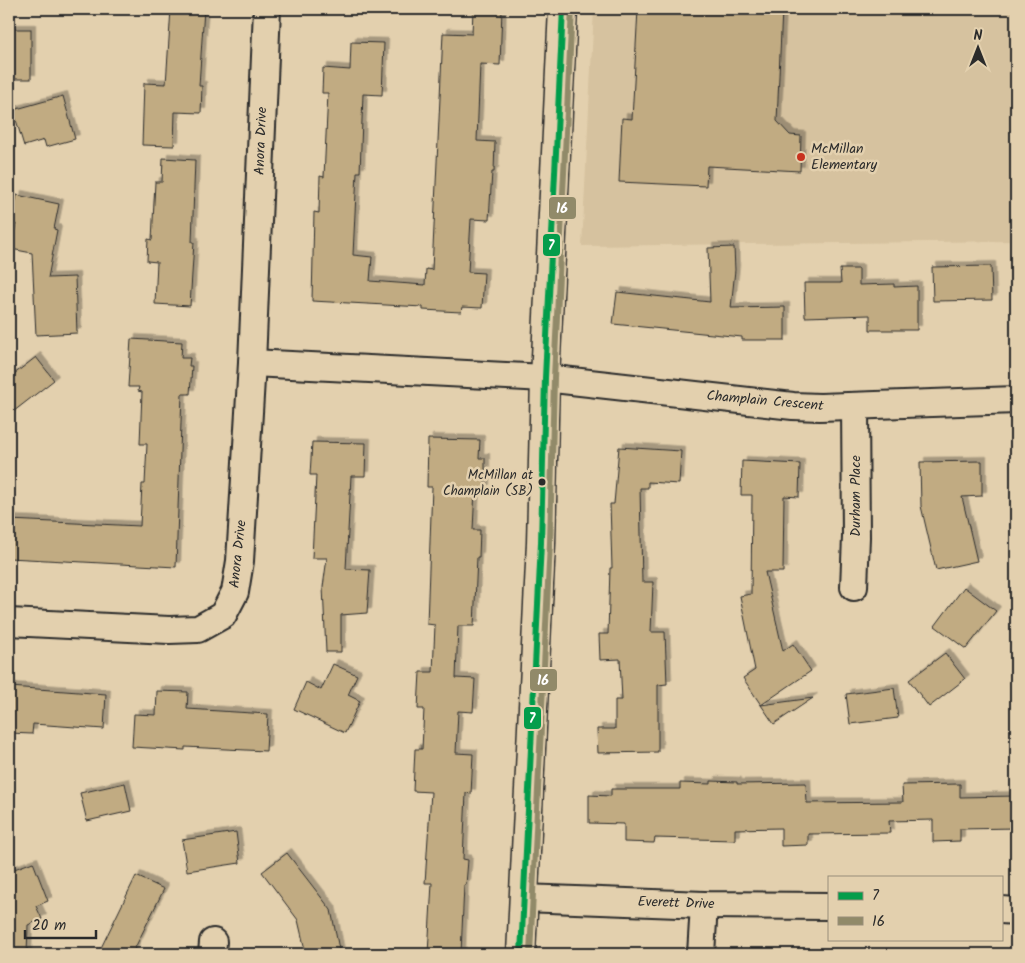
<svg xmlns="http://www.w3.org/2000/svg" width="1025" height="963" viewBox="0 0 1025 963" font-family="Kalam,sans-serif">
	<defs>
		<filter id="shadow"><feDropShadow dx="4.5" dy="-4.5" stdDeviation="0" flood-color="#0004"/></filter>
	</defs>
	<rect width="100%" height="100%" fill="#e3d0ae"/>
	<filter id="ink" filterUnits="userSpaceOnUse"><feTurbulence type="fractalNoise" baseFrequency=".02" numOctaves="2"/><feDisplacementMap in="SourceGraphic" scale="10" xChannelSelector="R" yChannelSelector="G"/><feConvolveMatrix kernelMatrix="1 2 1 2 8 2 1 2 1" color-interpolation-filters="sRGB"/></filter>
	<g filter="url(#ink)">
		<!-- built -->
		<path fill="#d6c29f" d="M594,9H1016V241L582,246Z"/>
		<!-- building -->
		<g fill="#c1ab82" stroke="#2b2b2b" filter="url(#shadow)">
			<path d="M171,9H204L199,86H202L201,113L175,112L174,146L142,145L144,83L166,84Z"/>
			<path d="M473,9H502L500,65L480,64L477,141L495,142L494,172H492L489,220L471,219L468,272L484,273L482,308L462,307L461,312L423,310V307L312,301L314,212L319,213L320,176L324,177L328,93H322L323,68L350,70L351,42L384,43L382,95L363,94L360,172H357L353,255L372,257L370,281L425,285L426,269L432,270L443,33L472,34Z"/>
			<path d="M638,9H782L777,121L790,135L801,136L800,171L707,166L706,186L619,182L622,118L632,119Z"/>
			<rect x="9" y="29" width="22" height="50"/>
			<path d="M63,96L75,139L46,147L44,140L24,146L13,110Z"/>
			<path d="M163,158L195,160L192,242H194L190,306L155,304L157,262L147,261L148,239L152,240L155,182H162Z"/>
			<path d="M17,195L59,204L54,229L57,230L48,278L75,277L77,333L36,335L32,253L11,249L16,224L11,223Z"/>
			<path d="M734,247L735,270L731,308L785,307V340H742V337L613,324L617,292L710,302L708,248Z"/>
			<path d="M991,266L992,300L933,301L932,267Z"/>
			<path d="M840,269H859V285L894,284V287L917,286V330H870V315L805,317L804,283H841Z"/>
			<path d="M131,339L182,342L181,358H190L189,366H192L190,394H182L176,567L9,558V520L140,526L142,484H145L147,444H140L142,392L138,391L139,387H128Z"/>
			<path d="M36,357L54,380L9,415V378Z"/>
			<path d="M428,439L480,440L479,458H485V489H475L473,530H480L479,557H477L474,626H458L456,678L475,679L473,712L458,711L456,753L473,754L471,794L466,793L463,859L468,860L466,885H464L461,954H428L432,883H425L431,792L413,791L415,749H422L424,709H418L420,672H433L435,625L427,624L432,487H427Z"/>
			<path d="M312,442L366,443L365,476H351L346,569L370,570L367,613L341,615V652H326L323,587L327,558H312L316,475H310Z"/>
			<path d="M619,447L681,451L679,484L648,482V488H640L642,582H653L651,632H665L667,684L658,685V752L598,753L597,729H615V700H622L620,659L600,660L599,634H608L610,568H612L610,504H614Z"/>
			<path d="M742,461L800,464L799,497L784,496L783,572H765L783,651L793,644L811,671L761,705L743,678L755,670L740,596L751,594L752,495H741Z"/>
			<path d="M982,461V496L962,497L977,561L936,570L921,506L920,462Z"/>
			<path d="M964,587L996,611L966,649L935,626Z"/>
			<path d="M945,653L965,679L929,707L909,680Z"/>
			<path d="M333,664L357,675L348,695L360,701L345,733L294,709L306,682L321,690Z"/>
			<path d="M10,687L106,694L104,729L33,724L32,734L9,733Z"/>
			<path d="M894,688L898,718L850,724L846,694Z"/>
			<path d="M157,691L188,692L187,709L268,714L266,751L185,747V750L132,747L134,714L156,715Z"/>
			<path d="M813,698L774,724L761,705Z"/>
			<path d="M711,781L737,782V784L806,783L807,803L903,802L902,785L960,784V797L1016,796V828L960,829V841L933,842V820L889,821L890,833L808,834V845L781,846V828L735,829V840L655,838L654,843L624,842V824L589,823V795L611,796V789H680V783L711,784Z"/>
			<path d="M125,783L131,811L87,821L80,793Z"/>
			<path d="M236,832L240,863L187,871L182,840Z"/>
			<path d="M287,853L331,910L340,954H306L298,920L262,872Z"/>
			<path d="M33,862L48,901L36,906L42,919L28,925L27,954H9V871Z"/>
			<path d="M136,876L164,889L132,954H98Z"/>
		</g>
		<g fill="none" stroke-linecap="round" stroke-linejoin="round">
			<defs>
				<g id="street">
					<path d="M252,363L545,378L793,406L820,407L1016,400"/>
					<path d="M854,587L856,537L855,406"/>
					<path d="M9,622L169,630L198,629L223,615L235,592L240,561L252,363L267,9"/>
					<path d="M524,898L704,905L829,906"/>
					<path d="M1001,910L1016,911"/>
					<path d="M212,954L213,942"/>
					<path d="M701,954L704,905"/>
				</g>
				<path id="secondary" d="M521,954L541,543L545,378L563,9"/>
			</defs>
			<!-- street casing -->
			<use href="#street" stroke="#2b2b2b" stroke-width="30"/>
			<!-- secondary casing -->
			<use href="#secondary" stroke="#2b2b2b" stroke-width="31"/>
			<!-- street -->
			<use href="#street" stroke="#e3d0ae" stroke-width="26"/>
			<!-- secondary -->
			<use href="#secondary" stroke="#e3d0ae" stroke-width="28"/>
			<defs>
				<path id="bus-1" d="M521,954L541,543L545,378L563,9"/>
				<path id="bus-2" d="M530,954L550,543L554,378L572,9"/>
			</defs>
			<!-- bus-1 casing -->
			<use href="#bus-1" stroke="#e3d0ae" stroke-width="10"/>
			<!-- bus-2 casing -->
			<use href="#bus-2" stroke="#e3d0ae" stroke-width="10"/>
			<!-- bus-1 -->
			<use href="#bus-1" stroke="#049d4b" stroke-width="6"/>
			<!-- bus-2 -->
			<use href="#bus-2" stroke="#918a69" stroke-width="6"/>
		</g>
	</g>
	<!-- markers -->
	<circle fill="#c8321e" stroke="#e3d0ae" stroke-width="2" cx="801" cy="157" r="5"/>
	<circle fill="#2b2b2b" stroke="#e3d0ae" stroke-width="2" cx="542" cy="482" r="4.5"/>
	<g text-anchor="middle" dominant-baseline="central" stroke-width="5" stroke-linejoin="round" paint-order="stroke">
		<!-- bus labels -->
		<g font-size="13" fill="#2b2b2b" stroke="#e3d0ae" text-anchor="end">
			<text x="533" y="475">McMillan at<tspan x="533" dy="16">Champlain (SB)</tspan></text>
		</g>
		<!-- street labels -->
		<g font-size="14" fill="#2b2b2b" stroke="#e3d0ae">
			<text transform="translate(261 141) rotate(-88)">Anora Drive</text>
			<text transform="translate(765 401) rotate(5)">Champlain Crescent</text>
			<text transform="translate(856 496) rotate(-90)">Durham Place</text>
			<text transform="translate(238 554) rotate(-84)">Anora Drive</text>
			<text transform="translate(676 903) rotate(2)">Everett Drive</text>
		</g>
		<!-- poi labels -->
		<g font-size="14" fill="#2b2b2b" stroke="#e3d0ae" text-anchor="start">
			<text x="811" y="149">McMillan<tspan x="811" dy="16">Elementary</tspan></text>
		</g>
	</g>
	<g stroke="#e3d0ae" stroke-width="2">
		<rect x="548" y="196" width="29" height="24" rx="5" fill="#918a69"/>
		<rect x="542" y="233" width="19" height="24" rx="5" fill="#049d4b"/>
		<rect x="529" y="668" width="29" height="24" rx="5" fill="#918a69"/>
		<rect x="523" y="706" width="19" height="24" rx="5" fill="#049d4b"/>
	</g>
	<g font-size="14" text-anchor="middle" font-weight="bold" fill="#fff">
		<text x="562" y="213">16</text>
		<text x="551" y="250">7</text>
		<text x="543" y="685">16</text>
		<text x="532" y="723">7</text>
	</g>
	<!-- margin -->
	<rect width="1025" height="963" fill="none" stroke="#e3d0ae" stroke-width="30"/>
	<rect x="15" y="15" width="995" height="933" fill="none" stroke="#2b2b2b" stroke-width="2" filter="url(#ink)"/>
	<!-- legend -->
	<rect x="828" y="876" width="175" height="65" fill="#e3d0ae" stroke="#998e7a"/>
	<rect x="838" y="892" width="25" height="8" fill="#049d4b" stroke="#998e7a"/>
	<text x="872" y="900" font-size="15" fill="#2b2b2b">7</text>
	<rect x="838" y="917" width="25" height="8" fill="#918a69" stroke="#998e7a"/>
	<text x="872" y="926" font-size="15" fill="#2b2b2b">16</text>
	<!-- north arrow -->
	<g transform="translate(978 48)" stroke="#e3d0ae" stroke-width="4" paint-order="stroke">
	<path d="M0-4L9 19L0 12L-9 19Z" fill="#2b2b2b"/>
	<text y="-8" font-size="14" font-weight="bold" text-anchor="middle" fill="#2b2b2b">N</text>
	</g>
	<!-- scale -->
	<path d="M25 930v8h71v-8" fill="none" stroke="#2b2b2b" stroke-width="2.5"/>
	<text x="32" y="930" font-size="15" fill="#2b2b2b" stroke="#e3d0ae" stroke-width="4" paint-order="stroke">20 m</text>
</svg>
